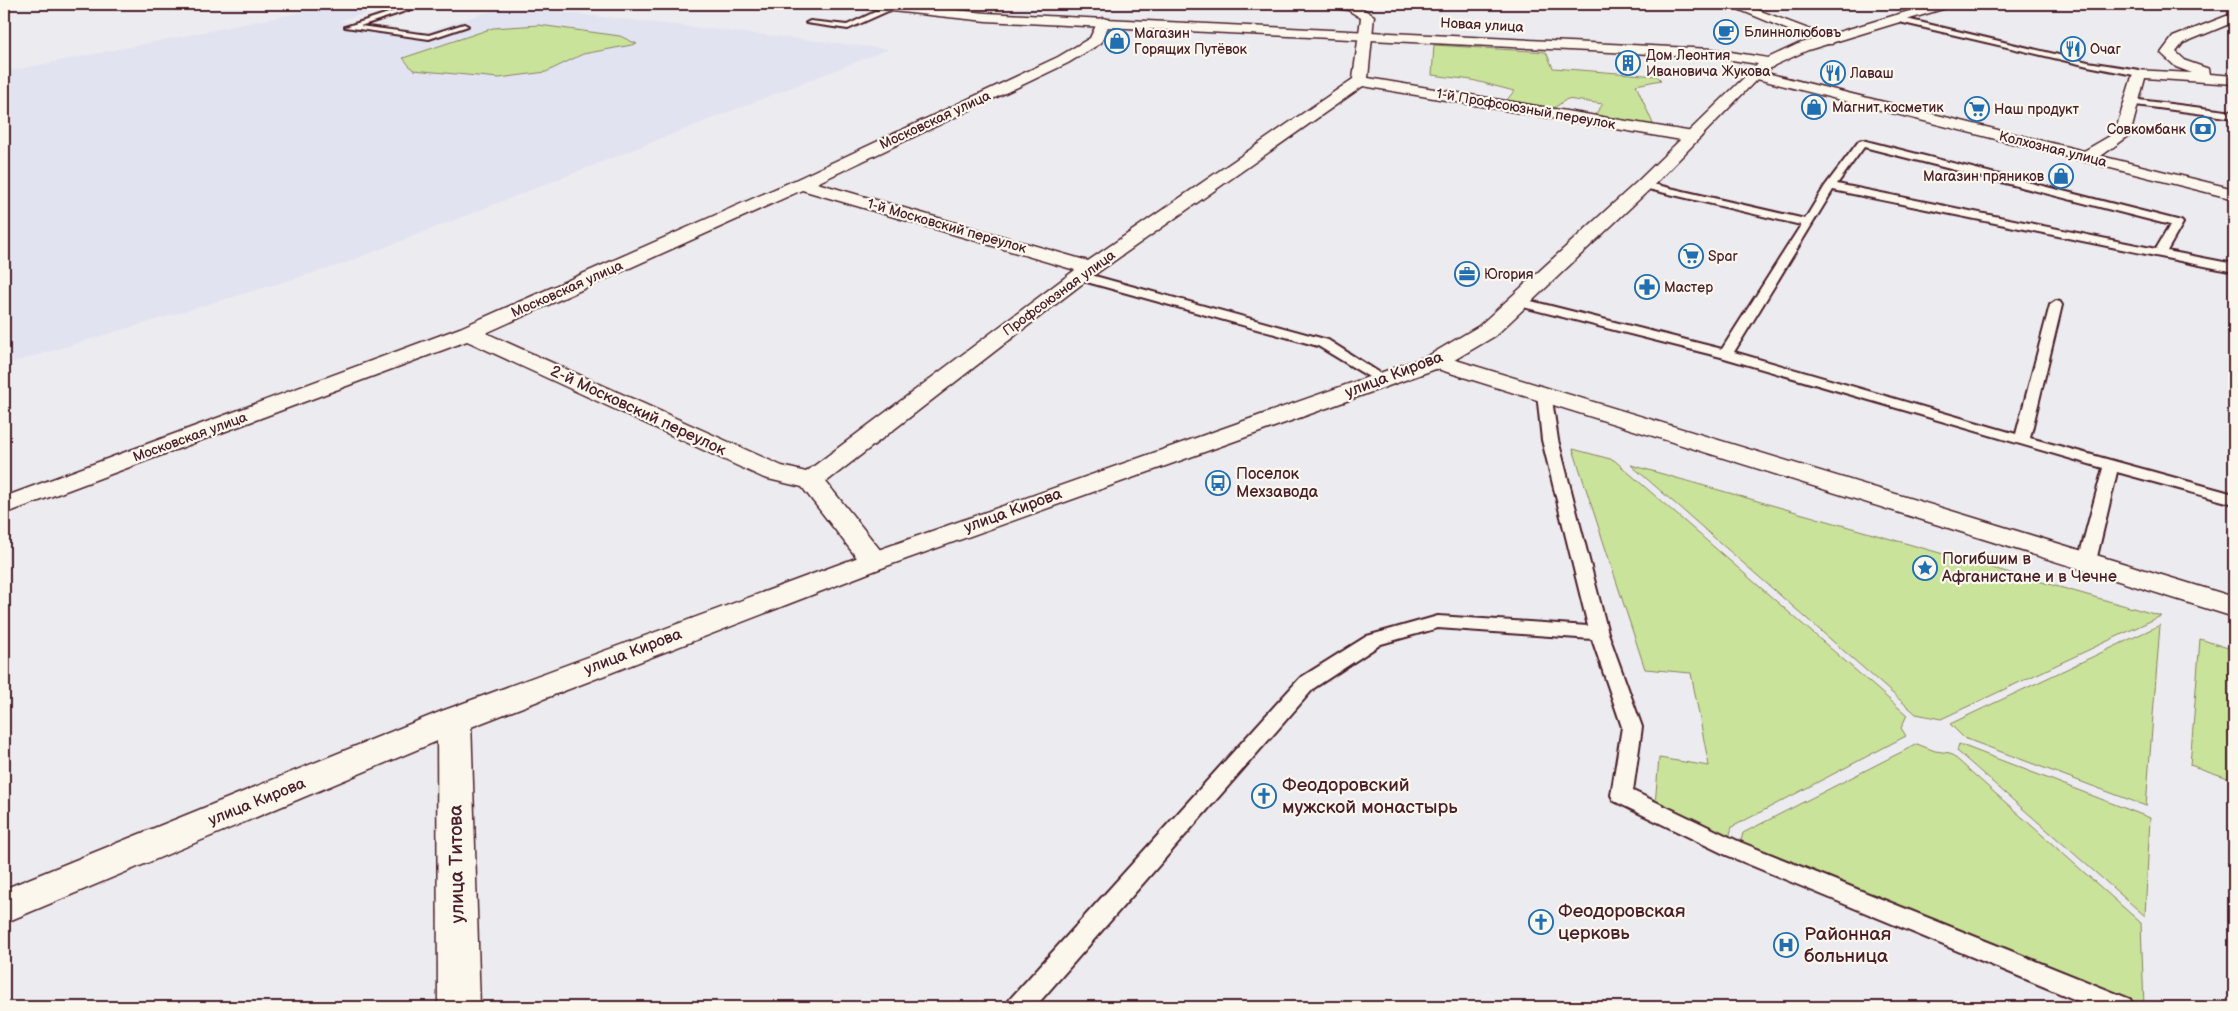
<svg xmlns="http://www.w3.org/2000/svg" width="2238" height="1011" viewBox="0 0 2238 1011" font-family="'Balsamiq Sans',sans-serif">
	<rect width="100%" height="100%" fill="#ecebef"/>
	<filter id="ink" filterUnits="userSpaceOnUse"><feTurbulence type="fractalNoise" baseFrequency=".02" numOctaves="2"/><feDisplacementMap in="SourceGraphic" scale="10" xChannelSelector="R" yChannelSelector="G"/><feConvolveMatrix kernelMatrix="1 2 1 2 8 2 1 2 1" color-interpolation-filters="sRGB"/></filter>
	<g filter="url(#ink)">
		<!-- built -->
		<path fill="#e2e3f1" d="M343,4H363L384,8L338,21L423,33L506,6L889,49L340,265L4,365V72Z"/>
		<!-- green -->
		<g fill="#c9e39a" stroke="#8a8162">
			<path d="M539,25L620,36L637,44L583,54L546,72L499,78L413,70L403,58L493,28Z"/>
			<path d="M1434,45L1546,52L1553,68L1657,76L1661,80L1636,85L1654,126L1594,116L1603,104L1567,99L1554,108L1507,100L1514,91L1472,80L1432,75Z"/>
			<path d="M1573,449L1614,460L1907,715L1901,728L1906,736L1732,827L1728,841L1655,805L1659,758L1709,766L1691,673L1645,669Z"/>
			<path d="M1631,465L2161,616L1941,719L1916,714Z"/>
			<path d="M2160,625L2146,806L1964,738L1950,724Z"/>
			<path d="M2200,639L2234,650V780L2190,765Z"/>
			<path d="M1917,744L1935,751L1950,753L2141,923L2144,1007H2138L1740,845L1743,833Z"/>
			<path d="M1959,744L2150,818L2145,916L1957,751Z"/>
		</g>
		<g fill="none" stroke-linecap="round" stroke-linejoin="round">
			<defs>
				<g id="service">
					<path d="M416,4H427L360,26L429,35L464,24L468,26L429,39L345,27Z"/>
					<path d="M890,5L897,7L848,29L806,23L810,21L847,25Z"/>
					<path d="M1898,17L2088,62L2139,70L2143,73L2139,76L2088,66L1895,21L1894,19Z"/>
					<path d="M2131,99L2234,112V118L2128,104L2127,102Z"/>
					<path d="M1862,140L2181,221L2183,223L2167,251L2234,264V272L1833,190L1734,352L2016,434L2050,305L2056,301L2060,302L2062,305L2030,438L2234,494V504L2117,472L2096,561L2093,565H2081L2078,561L2103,468L1721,357L1515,305L1513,302L1519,298L1722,349L1801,225L1644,188L1639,185L1644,182L1805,219L1825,186L1859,141ZM1864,147L2170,225L2156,249L1837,184Z"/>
					<path d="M1080,272L1328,340L1391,380L1384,384L1379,383L1318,346L1076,279L1074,276L1076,273Z"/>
					<path d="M1544,389L1551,393L1558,440L1608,633L1642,727L1633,791L1740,842L2130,999L2134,1007H2093L1724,854L1614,801L1611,795L1622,727L1592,639L1438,628L1381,644L1314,688L1035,1007H1006L1010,999L1300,678L1367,636L1438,616L1588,626L1542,440L1537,393Z"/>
				</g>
				<g id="minor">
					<path d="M1327,4H1355L1374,16L1368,78L1693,132L1701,137L1693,142L1363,86L1087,280L826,482L889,561L884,567L874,570L864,567L802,487L764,478L467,341L4,514V497L460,328L795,180L1058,57L1090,38L1099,19L1104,18L1110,22L1101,43L1068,63L817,183L1088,261L1353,79L1361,18L1348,10L1329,7ZM802,190L1075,270L806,472L782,466L486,333Z"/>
					<path d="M1726,4H1742L1832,38L1834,41L1832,44H1822Z"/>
					<path d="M2234,13V22L2183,43L2176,52L2186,61L2209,69L2210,74L2234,76V84L2145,78L2130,135L2101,156L2234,189V199L1749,77L1747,74L1754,70L2084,151L2115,133L2134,70L2192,73L2176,67L2161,53L2173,37Z"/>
					<path d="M1436,354L2234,597V617L1428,366L1424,361L1428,356Z"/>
					<path d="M454,708L466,711L471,720L480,1007H438L437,720L442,711Z"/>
				</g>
				<path id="tertiary" d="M857,4H896L986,13L1712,49L1768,58L1798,44L1933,4H1951L1949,7L1808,50L1775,65L1759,77L1650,189L1495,336L1444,366L884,567L466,729L4,923V889L442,711L864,555L1428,356L1479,326L1638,181L1758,64L1712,57L986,21L863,8Z"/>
			</defs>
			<!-- service casing -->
			<use href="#service" stroke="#4a1f2b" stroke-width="4"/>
			<!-- minor casing -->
			<use href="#minor" stroke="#4a1f2b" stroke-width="3"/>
			<!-- tertiary casing -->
			<use href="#tertiary" stroke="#4a1f2b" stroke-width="3"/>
			<!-- service -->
			<use href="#service" fill="#fbf7ec" fill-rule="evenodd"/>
			<!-- minor -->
			<use href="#minor" fill="#fbf7ec" fill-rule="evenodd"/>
			<!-- tertiary -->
			<use href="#tertiary" fill="#fbf7ec" fill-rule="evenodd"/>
		</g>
	</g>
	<!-- icons -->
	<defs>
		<symbol id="cafe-ring" viewBox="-11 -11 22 22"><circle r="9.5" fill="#fbf7ec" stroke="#1f6fb2" stroke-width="1.5"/><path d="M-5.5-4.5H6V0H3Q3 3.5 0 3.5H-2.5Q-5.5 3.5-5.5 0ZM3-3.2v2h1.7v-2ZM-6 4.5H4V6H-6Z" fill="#1f6fb2"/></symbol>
		<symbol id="shop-ring" viewBox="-11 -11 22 22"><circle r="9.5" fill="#fbf7ec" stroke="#1f6fb2" stroke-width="1.5"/><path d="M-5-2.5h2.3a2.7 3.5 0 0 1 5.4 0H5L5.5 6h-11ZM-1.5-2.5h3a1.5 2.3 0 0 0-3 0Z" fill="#1f6fb2"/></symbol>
		<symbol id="restaurant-ring" viewBox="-11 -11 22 22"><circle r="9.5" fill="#fbf7ec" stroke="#1f6fb2" stroke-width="1.5"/><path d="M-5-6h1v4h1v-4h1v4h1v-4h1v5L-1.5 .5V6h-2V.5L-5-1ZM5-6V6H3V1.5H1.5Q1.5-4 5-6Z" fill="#1f6fb2"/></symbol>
		<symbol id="building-ring" viewBox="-11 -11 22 22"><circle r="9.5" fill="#fbf7ec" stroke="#1f6fb2" stroke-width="1.5"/><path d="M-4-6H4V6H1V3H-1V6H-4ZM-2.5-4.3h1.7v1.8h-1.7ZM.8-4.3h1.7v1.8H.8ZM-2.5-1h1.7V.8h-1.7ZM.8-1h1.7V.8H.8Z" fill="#1f6fb2"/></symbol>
		<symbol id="supermarket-ring" viewBox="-11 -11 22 22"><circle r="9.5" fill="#fbf7ec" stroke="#1f6fb2" stroke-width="1.5"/><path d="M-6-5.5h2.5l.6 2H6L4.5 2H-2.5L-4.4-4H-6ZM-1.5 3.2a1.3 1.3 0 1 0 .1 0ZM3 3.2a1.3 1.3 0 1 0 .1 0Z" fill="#1f6fb2"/></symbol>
		<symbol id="bank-ring" viewBox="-11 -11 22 22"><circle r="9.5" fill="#fbf7ec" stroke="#1f6fb2" stroke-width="1.5"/><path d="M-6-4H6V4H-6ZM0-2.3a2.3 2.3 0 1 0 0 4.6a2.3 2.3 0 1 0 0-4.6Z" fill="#1f6fb2"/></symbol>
		<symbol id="office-ring" viewBox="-11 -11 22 22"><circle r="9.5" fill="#fbf7ec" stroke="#1f6fb2" stroke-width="1.5"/><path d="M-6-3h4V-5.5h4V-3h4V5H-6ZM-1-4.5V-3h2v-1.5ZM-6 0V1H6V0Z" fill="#1f6fb2"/></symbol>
		<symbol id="pharmacy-ring" viewBox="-11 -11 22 22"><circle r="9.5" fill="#fbf7ec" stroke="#1f6fb2" stroke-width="1.5"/><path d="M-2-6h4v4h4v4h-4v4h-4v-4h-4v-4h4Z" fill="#1f6fb2"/></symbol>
		<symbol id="bus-ring" viewBox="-11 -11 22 22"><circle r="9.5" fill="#fbf7ec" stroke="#1f6fb2" stroke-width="1.5"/><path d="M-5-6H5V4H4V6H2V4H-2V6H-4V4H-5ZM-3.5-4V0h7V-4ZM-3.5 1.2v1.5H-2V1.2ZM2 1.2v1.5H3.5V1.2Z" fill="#1f6fb2"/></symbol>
		<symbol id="sight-ring" viewBox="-11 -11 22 22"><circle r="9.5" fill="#fbf7ec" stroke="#1f6fb2" stroke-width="1.5"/><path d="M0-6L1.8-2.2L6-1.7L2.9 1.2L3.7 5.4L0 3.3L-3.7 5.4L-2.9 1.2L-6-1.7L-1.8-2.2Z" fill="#1f6fb2"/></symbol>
		<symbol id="church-ring" viewBox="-11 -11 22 22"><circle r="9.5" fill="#fbf7ec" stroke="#1f6fb2" stroke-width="1.5"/><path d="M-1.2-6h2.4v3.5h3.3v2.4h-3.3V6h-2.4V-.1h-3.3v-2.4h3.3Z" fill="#1f6fb2"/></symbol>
		<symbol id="hospital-ring" viewBox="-11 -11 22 22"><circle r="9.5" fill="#fbf7ec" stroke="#1f6fb2" stroke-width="1.5"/><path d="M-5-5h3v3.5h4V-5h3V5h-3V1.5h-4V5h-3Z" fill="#1f6fb2"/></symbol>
	</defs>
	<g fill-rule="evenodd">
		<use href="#cafe-ring" x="1712" y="18" width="28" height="28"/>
		<use href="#shop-ring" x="1103" y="27" width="28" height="28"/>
		<use href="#restaurant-ring" x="2059" y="35" width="28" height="28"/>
		<use href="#building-ring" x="1614" y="49" width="28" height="28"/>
		<use href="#restaurant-ring" x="1819" y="59" width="28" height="28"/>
		<use href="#shop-ring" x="1800" y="93" width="28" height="28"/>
		<use href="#supermarket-ring" x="1963" y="95" width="28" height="28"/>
		<use href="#bank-ring" x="2189" y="115" width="28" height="28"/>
		<use href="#shop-ring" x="2047" y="162" width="28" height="28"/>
		<use href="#supermarket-ring" x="1677" y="242" width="28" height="28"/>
		<use href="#office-ring" x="1453" y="260" width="28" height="28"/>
		<use href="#pharmacy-ring" x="1633" y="273" width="28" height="28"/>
		<use href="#bus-ring" x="1204" y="469" width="28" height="28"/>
		<use href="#sight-ring" x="1911" y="554" width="28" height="28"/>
		<use href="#church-ring" x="1250" y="782" width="28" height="28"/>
		<use href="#church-ring" x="1527" y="908" width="28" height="28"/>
		<use href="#hospital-ring" x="1772" y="931" width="28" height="28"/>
	</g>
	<g text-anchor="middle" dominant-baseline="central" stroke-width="4.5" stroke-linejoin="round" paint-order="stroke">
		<!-- far-street labels -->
		<g font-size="14" fill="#4a1f2b" stroke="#fbf7ec">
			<text transform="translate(1482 25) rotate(3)">Новая улица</text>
			<text transform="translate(1526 109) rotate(10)">1-й Профсоюзный переулок</text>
			<text transform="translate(935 120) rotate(-25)">Московская улица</text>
			<text transform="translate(2053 149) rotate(14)">Колхозная улица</text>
			<text transform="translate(947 226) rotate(16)">1-й Московский переулок</text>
			<text transform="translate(567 289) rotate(-24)">Московская улица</text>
			<text transform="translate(1059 293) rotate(-36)">Профсоюзная улица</text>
			<text transform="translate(190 437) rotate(-20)">Московская улица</text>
		</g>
		<!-- far-poi labels -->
		<g font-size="14" fill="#4a1f2b" stroke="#fbf7ec" text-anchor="start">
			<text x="1744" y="32">Блиннолюбовъ</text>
			<text x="1134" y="33">Магазин<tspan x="1134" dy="16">Горящих Путёвок</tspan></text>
			<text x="2090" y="49">Очаг</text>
			<text x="1646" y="55">Дом Леонтия<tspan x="1646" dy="16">Ивановича Жукова</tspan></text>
			<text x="1850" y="73">Лаваш</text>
			<text x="1832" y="107">Магнит косметик</text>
			<text x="1994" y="109">Наш продукт</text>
			<text x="2186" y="129" text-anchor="end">Совкомбанк</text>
			<text x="2044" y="176" text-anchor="end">Магазин пряников</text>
			<text x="1708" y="256">Spar</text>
			<text x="1484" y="274">Югория</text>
			<text x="1664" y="287">Мастер</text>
		</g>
		<!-- street labels -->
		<g font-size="16" fill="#4a1f2b" stroke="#fbf7ec">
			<text transform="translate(1394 375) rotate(-21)">улица Кирова</text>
			<text transform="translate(638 411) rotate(25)">2-й Московский переулок</text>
			<text transform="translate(1013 511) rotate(-20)">улица Кирова</text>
			<text transform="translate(633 652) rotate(-21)">улица Кирова</text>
			<text transform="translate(257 802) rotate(-22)">улица Кирова</text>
		</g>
		<!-- poi labels -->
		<g font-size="16" fill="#4a1f2b" stroke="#fbf7ec" text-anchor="start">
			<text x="1236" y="474">Поселок<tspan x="1236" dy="18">Мехзавода</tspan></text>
			<text x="1942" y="559">Погибшим в<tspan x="1942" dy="18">Афганистане и в Чечне</tspan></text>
		</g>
		<!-- near-poi labels -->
		<g font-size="19" fill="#4a1f2b" stroke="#fbf7ec" text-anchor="start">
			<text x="1282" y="785">Феодоровский<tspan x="1282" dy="22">мужской монастырь</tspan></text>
			<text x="1558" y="911">Феодоровская<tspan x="1558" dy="22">церковь</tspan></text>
			<text x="1804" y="934">Районная<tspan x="1804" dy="22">больница</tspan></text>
		</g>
		<!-- near-street labels -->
		<g font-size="19" fill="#4a1f2b" stroke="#fbf7ec">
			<text transform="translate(457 864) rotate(-91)">улица Титова</text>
		</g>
	</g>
	<!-- margin -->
	<rect width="2238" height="1011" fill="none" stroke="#fbf7ec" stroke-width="20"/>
	<rect x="10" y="10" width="2218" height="991" fill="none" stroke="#4a1f2b" stroke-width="2" filter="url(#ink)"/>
</svg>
